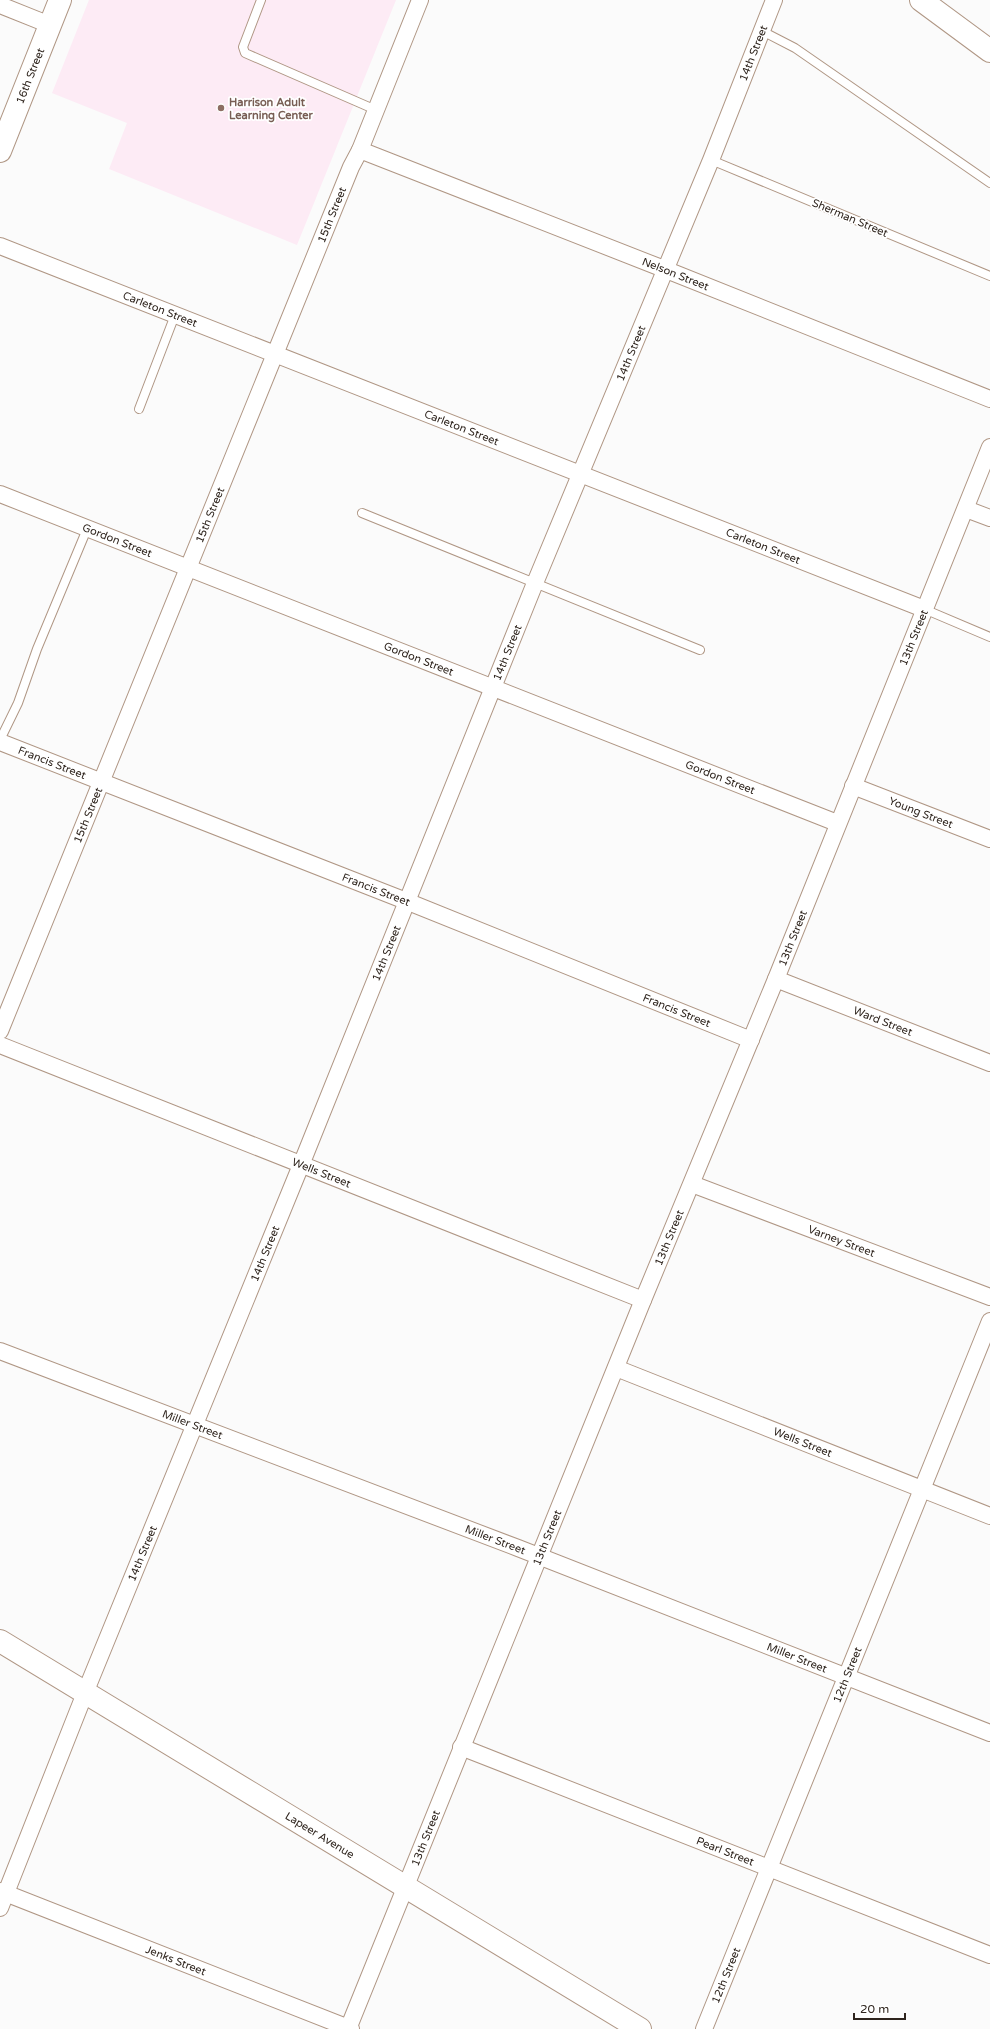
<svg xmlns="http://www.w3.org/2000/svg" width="990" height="2029" viewBox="0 0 990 2029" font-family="'Varela Round',sans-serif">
	<rect width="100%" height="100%" fill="#fbfbfb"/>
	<!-- education -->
	<path fill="#fdebf5" d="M89,0H396L297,245L109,169L127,123L52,93Z"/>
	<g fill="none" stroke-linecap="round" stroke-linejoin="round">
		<defs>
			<g id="lane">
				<path d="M261,0L243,47L245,53L376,110"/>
				<path d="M762,31L795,48L990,183"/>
				<path d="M711,160L990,276"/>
				<path d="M139,409L175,315"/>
				<path d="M362,513L700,650"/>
				<path d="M924,609L990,637"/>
				<path d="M0,740L18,703L37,649L87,529"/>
			</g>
			<g id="street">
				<path d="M0,5L50,25"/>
				<path id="s1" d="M360,150L664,269L990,399"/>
				<path id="s2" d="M0,246L924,609"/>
				<path id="s3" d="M0,494L837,823"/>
				<path d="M966,509L990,518"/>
				<path id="s4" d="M0,742L406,901L751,1040"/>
				<path id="s5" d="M853,786L990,839"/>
				<path id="s6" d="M776,979L990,1063"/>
				<path id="s7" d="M0,1031L351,167L360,150L420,0"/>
				<path id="s8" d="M0,1045L643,1300"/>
				<path id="s9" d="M692,1184L990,1297"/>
				<path id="s10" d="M0,1351L518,1548L990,1733"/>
				<path id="s11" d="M616,1368L990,1516"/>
				<path id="s12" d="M461,1747L990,1955"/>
				<path id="s13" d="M0,1891L351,2029"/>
				<path id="s14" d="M0,1908L85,1693L301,1165L535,583L711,160L774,0"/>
				<path id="s15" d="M348,2029L643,1300L776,979L990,447"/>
				<path id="s16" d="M704,2029L990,1321"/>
			</g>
			<g id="secondary">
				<path d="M921,0L990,51"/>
				<path id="s17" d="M0,151L60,0"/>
				<path id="s18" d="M0,1641L640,2029"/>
			</g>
		</defs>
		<!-- lane casing -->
		<use href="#lane" stroke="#b09785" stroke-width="10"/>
		<!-- street casing -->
		<use href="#street" stroke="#b09785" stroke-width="18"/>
		<!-- secondary casing -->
		<use href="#secondary" stroke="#b09785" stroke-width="24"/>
		<!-- lane -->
		<use href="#lane" stroke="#fff" stroke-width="8"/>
		<!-- street -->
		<use href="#street" stroke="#fff" stroke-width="16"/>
		<!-- secondary -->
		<use href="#secondary" stroke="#fff" stroke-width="22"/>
	</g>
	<!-- markers -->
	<circle fill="#8d6e63" stroke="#fff" stroke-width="1.5" cx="221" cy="108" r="4"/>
	<g text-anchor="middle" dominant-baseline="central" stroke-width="3.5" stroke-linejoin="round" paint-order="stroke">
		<!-- street labels -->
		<g font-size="11" fill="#2e241d" stroke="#fff">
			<text stroke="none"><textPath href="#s14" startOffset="2002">14th Street</textPath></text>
			<text stroke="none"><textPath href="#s17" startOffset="81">16th Street</textPath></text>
			<text stroke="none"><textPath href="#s7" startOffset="881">15th Street</textPath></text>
			<text transform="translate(850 218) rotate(23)">Sherman Street</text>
			<text stroke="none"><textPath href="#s1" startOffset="339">Nelson Street</textPath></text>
			<text stroke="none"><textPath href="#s2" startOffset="172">Carleton Street</textPath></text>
			<text stroke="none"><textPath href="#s14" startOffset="1678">14th Street</textPath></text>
			<text stroke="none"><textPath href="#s2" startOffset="496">Carleton Street</textPath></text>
			<text stroke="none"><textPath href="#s7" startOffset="557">15th Street</textPath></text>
			<text stroke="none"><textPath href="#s3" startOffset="126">Gordon Street</textPath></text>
			<text stroke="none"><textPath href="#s2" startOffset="820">Carleton Street</textPath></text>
			<text stroke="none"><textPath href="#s15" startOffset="1502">13th Street</textPath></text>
			<text stroke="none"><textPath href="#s14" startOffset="1354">14th Street</textPath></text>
			<text stroke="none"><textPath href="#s3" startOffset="450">Gordon Street</textPath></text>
			<text stroke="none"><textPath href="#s4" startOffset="56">Francis Street</textPath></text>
			<text stroke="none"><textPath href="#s3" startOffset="774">Gordon Street</textPath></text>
			<text stroke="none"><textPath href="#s5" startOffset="73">Young Street</textPath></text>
			<text stroke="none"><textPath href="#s7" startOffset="233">15th Street</textPath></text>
			<text stroke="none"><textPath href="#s4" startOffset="404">Francis Street</textPath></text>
			<text stroke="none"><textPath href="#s15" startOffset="1178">13th Street</textPath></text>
			<text stroke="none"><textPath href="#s14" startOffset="1030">14th Street</textPath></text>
			<text stroke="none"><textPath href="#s4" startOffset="728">Francis Street</textPath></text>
			<text stroke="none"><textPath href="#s6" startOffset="115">Ward Street</textPath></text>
			<text stroke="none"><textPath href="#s8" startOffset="346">Wells Street</textPath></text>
			<text stroke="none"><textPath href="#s15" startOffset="854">13th Street</textPath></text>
			<text stroke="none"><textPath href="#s9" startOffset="160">Varney Street</textPath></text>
			<text stroke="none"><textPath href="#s14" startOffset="706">14th Street</textPath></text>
			<text stroke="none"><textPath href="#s10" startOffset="206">Miller Street</textPath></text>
			<text stroke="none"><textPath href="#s11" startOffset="201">Wells Street</textPath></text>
			<text stroke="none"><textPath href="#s15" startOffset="530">13th Street</textPath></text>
			<text stroke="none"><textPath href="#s10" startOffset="530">Miller Street</textPath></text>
			<text stroke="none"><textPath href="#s14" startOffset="382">14th Street</textPath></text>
			<text stroke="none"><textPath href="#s10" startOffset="854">Miller Street</textPath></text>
			<text stroke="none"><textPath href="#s16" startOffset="382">12th Street</textPath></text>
			<text stroke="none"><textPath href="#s18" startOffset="374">Lapeer Avenue</textPath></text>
			<text stroke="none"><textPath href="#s15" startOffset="206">13th Street</textPath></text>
			<text stroke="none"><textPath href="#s12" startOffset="284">Pearl Street</textPath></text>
			<text stroke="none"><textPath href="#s13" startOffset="189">Jenks Street</textPath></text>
			<text stroke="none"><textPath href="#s16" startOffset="58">12th Street</textPath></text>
		</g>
		<!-- education labels -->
		<g font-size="11" font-weight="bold" fill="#785e54" stroke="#fff" text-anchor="start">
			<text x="229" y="102">Harrison Adult<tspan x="229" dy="13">Learning Center</tspan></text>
		</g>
	</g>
	<!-- scale -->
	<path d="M854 2013v6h51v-6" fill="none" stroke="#2e241d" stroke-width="2"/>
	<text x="860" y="2013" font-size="12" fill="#2e241d" stroke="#ffffff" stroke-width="3" paint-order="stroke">20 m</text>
</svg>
